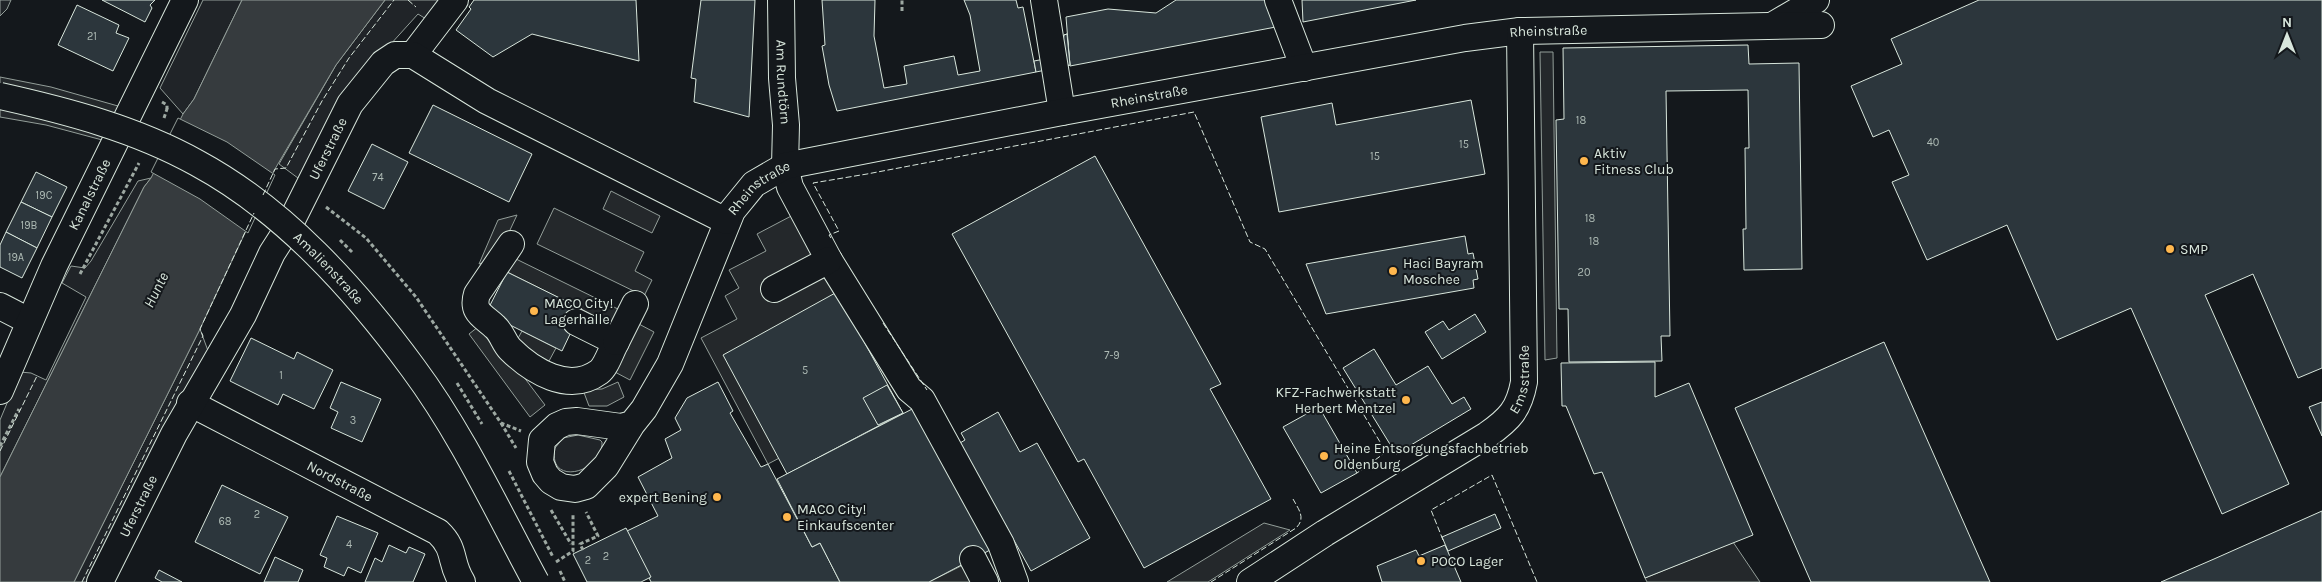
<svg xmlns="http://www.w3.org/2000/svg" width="2322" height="582" viewBox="0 0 2322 582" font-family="Karla,sans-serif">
	<rect width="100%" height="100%" fill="#14181c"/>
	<!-- green -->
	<g fill="#202428" stroke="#939e99">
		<path d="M0,0H11L7,9L0,16Z"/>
		<path d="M203,0H242L194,99L183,114L160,88Z"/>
		<path d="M385,0H449L431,22L418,14L342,98L302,181L279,164L336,65Z"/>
		<path d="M151,178L144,187L0,477V420L20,372L31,373L46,380L86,297L62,283L71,266L85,268L91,261L138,181Z"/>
		<path d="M200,329L211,359L95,582H74Z"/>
		<path d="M578,435L600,440L602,442C604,472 547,488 555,448L563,438Z"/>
	</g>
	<!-- parking -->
	<g fill="#24282b" stroke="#939e99">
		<path d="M1540,52H1553L1557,358L1545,360Z"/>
		<path d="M0,77L51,87L118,106L106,141L46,125L0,117Z"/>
		<path d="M611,191L660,216L652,233L603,209Z"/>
		<path d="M554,208L644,252L635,271L652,280L644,296L537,244Z"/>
		<path d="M795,214L887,385L785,455L768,464L701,338L737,319L725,296L739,288L729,270L766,251L757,234Z"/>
		<path d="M517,215L497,258L479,264L498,220Z"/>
		<path d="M514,258L624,312L617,327L507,272Z"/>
		<path d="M483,323L545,405L530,417L469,334Z"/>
		<path d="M637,323L654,332L630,380L613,371Z"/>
		<path d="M522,331L556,348L549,361L515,344Z"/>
		<path d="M618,382L624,397L607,406H589L583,390L602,389Z"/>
		<path d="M1264,523L1290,530L1208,582H1167Z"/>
		<path d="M1733,542L1760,582H1647L1645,578Z"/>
		<path d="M965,564L974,582H929Z"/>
	</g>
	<!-- water -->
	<path fill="#363b3e" stroke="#939e99" d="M242,0H385L336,65L275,169L200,329L74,582H0V477L144,187L151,178L183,114L194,99Z"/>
	<!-- pier -->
	<path fill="#14181c" stroke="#939e99" d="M178,118L227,142L275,175L248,233L200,199L151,172Z"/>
	<!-- building -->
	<g fill="#2c363c" stroke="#d8e6dc">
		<path d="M102,0H155L150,5L152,8L145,22Z"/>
		<path d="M474,0H636L639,61L532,34L493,57L456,30L471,9L469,7Z"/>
		<path d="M701,0H755L749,117L694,102L696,79L691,78Z"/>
		<path d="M822,0H875L874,36L884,88L907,84L904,66L954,56L958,75L980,71L970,15L964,0H1016L1018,8L1023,7L1036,72L837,111L829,85L822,46L825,45Z"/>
		<path d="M1176,0H1270L1281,26L1070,66L1066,17L1108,9L1156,13Z"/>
		<path d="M1302,0H1416L1303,22Z"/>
		<path d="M1979,0H2322V368L2298,378L2253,274L2205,295L2289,484L2222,514L2131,308L2057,340L2007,225L1927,260L1892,182L1909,175L1889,130L1873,137L1851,86L1902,64L1891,39Z"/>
		<path d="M77,5L119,25L116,33L129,38L113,71L58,45Z"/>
		<path d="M1067,34L1070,65L1036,72L1034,61L1061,56L1064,35Z"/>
		<path d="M1067,34L1070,65L1063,66L1061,56L1064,35Z"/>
		<path d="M1748,45L1749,64L1799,63L1802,269L1744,270L1743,229H1746L1745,148H1749L1748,90L1666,91L1670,336H1661L1662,361L1569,362L1568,309H1559L1556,120L1564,119L1563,48Z"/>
		<path d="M1471,100L1485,174L1279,212L1261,117L1332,103L1336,125Z"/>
		<path d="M433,105L532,154L509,202L409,153Z"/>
		<path d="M372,144L408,162L384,209L348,191Z"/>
		<path d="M1095,156L1221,384L1210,389L1271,499L1144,568L1084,459L1078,462L952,234Z"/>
		<path d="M36,172L67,187L52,217L21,202Z"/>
		<path d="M21,202L52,217L37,248L6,232Z"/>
		<path d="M6,232L37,248L22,278L0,267V245Z"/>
		<path d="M1465,236L1468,254L1473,253L1478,279L1473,280L1474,288L1326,314L1306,264Z"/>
		<path d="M507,272L582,309L562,351L486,313Z"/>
		<path d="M837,292L903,413L787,474L723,355Z"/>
		<path d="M1475,314L1486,332L1442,359L1425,332L1443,321L1449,330Z"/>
		<path d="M251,338L294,359L297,352L333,370L314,409L283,394L278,405L230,381Z"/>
		<path d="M1884,342L1990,582H1811L1735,408Z"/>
		<path d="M1374,349L1396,385L1428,366L1452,404L1464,397L1471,409L1396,454L1343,368Z"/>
		<path d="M1655,362V397L1689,383L1753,535L1645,578L1602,472L1594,474L1566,406H1562L1561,363Z"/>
		<path d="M341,382L381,399L362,442L331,428L338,412L330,408Z"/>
		<path d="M718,382L733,411L730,413L761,467L768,464L812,547L820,543L840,582H651L627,531L658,516L638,477L672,458L665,439L681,430L675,418L687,398Z"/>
		<path d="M887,385L903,413L878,425L863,398Z"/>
		<path d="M2322,402V436L2309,407Z"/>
		<path d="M916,407L992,549L929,582H840L820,543L812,547L777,479Z"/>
		<path d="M1319,407L1357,473L1321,493L1283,427Z"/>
		<path d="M998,412L1020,452L1037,443L1090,538L1031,571L960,443L965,440L961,433Z"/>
		<path d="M222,485L288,517L260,574L195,542Z"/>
		<path d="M2322,511V582H2161L2214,559Z"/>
		<path d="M1495,514L1501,528L1448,551L1442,537Z"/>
		<path d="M337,516L378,533L361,573L348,567L344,576L324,567L327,558L320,555Z"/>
		<path d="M626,528L651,577L641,582H587L573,554Z"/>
		<path d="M389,545L406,553L409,547L425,554L413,582H365L375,558L382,562Z"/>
		<path d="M1445,545L1461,582H1382L1377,566L1416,550L1419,556Z"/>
		<path d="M275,557L303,570L298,582H264Z"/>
		<path d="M159,570L182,582H162L155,578Z"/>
	</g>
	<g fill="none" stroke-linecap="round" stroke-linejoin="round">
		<defs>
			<g id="minor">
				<path id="s1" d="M781,0L782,78L786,125L785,166L790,187L829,260L909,389L922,400L1001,544L1015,582"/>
				<path d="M1044,0L1062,112"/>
				<path d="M1278,0L1304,68"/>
				<path d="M1775,24L1816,0"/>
				<path d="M413,55L455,0"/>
				<path d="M511,244L477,294C471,313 484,316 495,327C502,333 504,343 510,349C532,371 569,394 599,372C606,367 611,351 616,342L576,322"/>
				<path d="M774,289L829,260"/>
				<path d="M0,306L29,321"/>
				<path d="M616,342L635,304"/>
				<path id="s2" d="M0,391L54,266L185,0"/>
				<path id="s3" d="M190,403L438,532C457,550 449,562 462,582"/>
				<path id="s4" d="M632,424L621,427L577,421L566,422L557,426L542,440L540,462L545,474L551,481L561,487L575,489L586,486L606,466L632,424L644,409L670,364L732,211L754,184L785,166L1062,112L1465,38L1520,31L1821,25"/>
				<path d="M973,559L985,582"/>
				<path id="s5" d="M100,582L174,434L243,315L272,253L288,228L350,104L383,63L395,55H413L487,101L726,221"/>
				<path id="s6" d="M1250,582L1325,533L1487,435C1510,419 1519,409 1524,382L1520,31"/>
			</g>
		</defs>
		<!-- minor casing -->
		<use href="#minor" stroke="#d8e6dc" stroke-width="28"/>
		<!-- path -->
		<g stroke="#9da8a2" stroke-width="3" stroke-dasharray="4 2.5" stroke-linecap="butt">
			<path d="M902,11V0"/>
			<path d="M162,102L167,105V109"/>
			<path d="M164,118L167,109L166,107"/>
			<path d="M326,207L366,238L416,297L501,423L521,431"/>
			<path d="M80,274L139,163"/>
			<path d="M501,423L516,448"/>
			<path d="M0,446L19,409"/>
			<path d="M551,510L571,544"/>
			<path d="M583,550L580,544L598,536L586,512"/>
			<path d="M556,562L573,551V514"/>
		</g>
		<!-- minor -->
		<use href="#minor" stroke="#14181c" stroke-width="26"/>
		<defs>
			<g id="minor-bridge">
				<path id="s7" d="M0,96C67,111 136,129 197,163C284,210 355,289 413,368C462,434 497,510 536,582"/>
			</g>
		</defs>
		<!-- minor-bridge casing -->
		<use href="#minor-bridge" stroke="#d8e6dc" stroke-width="28" stroke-linecap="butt"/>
		<!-- path-bridge -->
		<g stroke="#9da8a2" stroke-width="3" stroke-dasharray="4 2.5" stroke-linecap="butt">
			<path d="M340,240L353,253"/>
			<path d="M457,383L482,424"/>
			<path d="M509,471L553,557"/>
			<path d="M560,571L565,582"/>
		</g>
		<!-- minor-bridge -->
		<use href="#minor-bridge" stroke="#14181c" stroke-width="26"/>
		<!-- fence -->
		<g stroke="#d8e6dc" stroke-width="1" stroke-dasharray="6 2.5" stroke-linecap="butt">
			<path d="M408,0L416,7"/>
			<path d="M263,195L275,169L286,168L322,101L349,58L394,0"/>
			<path d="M831,238L829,235L839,231L813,183L867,174L1194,112L1250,242L1265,249L1386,452L1357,473"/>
			<path d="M883,323L927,390"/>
			<path d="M0,451L37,376"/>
			<path d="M1443,540L1431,510L1492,475L1537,582"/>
			<path d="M82,582L203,336L200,329L254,213"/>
			<path d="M1211,582L1296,528C1306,518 1299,510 1293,499"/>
		</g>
	</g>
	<!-- markers -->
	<g fill="#ffb74d" stroke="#14181c" stroke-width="2">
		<circle cx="1584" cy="161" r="5"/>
		<circle cx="2170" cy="249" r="5"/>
		<circle cx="1393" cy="271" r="5"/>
		<circle cx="534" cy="311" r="5"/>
		<circle cx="1406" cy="400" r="5"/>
		<circle cx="1324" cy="456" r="5"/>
		<circle cx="717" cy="497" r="5"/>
		<circle cx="787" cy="517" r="5"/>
		<circle cx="1421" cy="561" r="5"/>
	</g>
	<g text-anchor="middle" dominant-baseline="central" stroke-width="4" stroke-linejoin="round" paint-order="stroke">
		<!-- number labels -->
		<g font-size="11" fill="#adbab4">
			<text x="92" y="36">21</text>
			<text x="1581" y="120">18</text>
			<text x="1933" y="142">40</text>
			<text x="1464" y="144">15</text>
			<text x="1375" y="156">15</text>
			<text x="378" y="177">74</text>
			<text x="44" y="195">19C</text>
			<text x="1590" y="218">18</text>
			<text x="29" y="225">19B</text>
			<text x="1594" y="241">18</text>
			<text x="16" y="257">19A</text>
			<text x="1584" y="272">20</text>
			<text x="1112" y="355">7-9</text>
			<text x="805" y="370">5</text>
			<text x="281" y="375">1</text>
			<text x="353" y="420">3</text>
			<text x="257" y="514">2</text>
			<text x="225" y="521">68</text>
			<text x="349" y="544">4</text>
			<text x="606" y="556">2</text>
			<text x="588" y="560">2</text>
		</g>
		<!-- street labels -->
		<g font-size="14" fill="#d8e6dc" stroke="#14181c">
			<text stroke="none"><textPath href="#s4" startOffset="1339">Rheinstraße</textPath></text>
			<text stroke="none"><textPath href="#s1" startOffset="82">Am Rundtörn</textPath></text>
			<text stroke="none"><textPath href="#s4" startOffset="934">Rheinstraße</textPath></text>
			<text stroke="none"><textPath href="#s5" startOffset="490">Uferstraße</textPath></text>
			<text stroke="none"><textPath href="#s4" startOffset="529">Rheinstraße</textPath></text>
			<text stroke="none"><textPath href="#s2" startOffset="216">Kanalstraße</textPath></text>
			<text stroke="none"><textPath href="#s7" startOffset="378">Amalienstraße</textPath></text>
			<text stroke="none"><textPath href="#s6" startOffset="348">Emsstraße</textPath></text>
			<text stroke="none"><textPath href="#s3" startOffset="169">Nordstraße</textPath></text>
			<text stroke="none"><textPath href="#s5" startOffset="85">Uferstraße</textPath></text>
		</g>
		<!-- poi labels -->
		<g font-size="14" fill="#d8e6dc" stroke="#14181c" text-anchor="start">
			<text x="1594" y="153">Aktiv<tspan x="1594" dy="16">Fitness Club</tspan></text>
			<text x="2180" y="249">SMP</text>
			<text x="1403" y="263">Haci Bayram<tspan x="1403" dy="16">Moschee</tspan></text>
			<text x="544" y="303">MACO City!<tspan x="544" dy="16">Lagerhalle</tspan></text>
			<text x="1396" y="392" text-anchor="end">KFZ-Fachwerkstatt<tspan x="1396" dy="16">Herbert Mentzel</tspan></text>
			<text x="1334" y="448">Heine Entsorgungsfachbetrieb<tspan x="1334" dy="16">Oldenburg</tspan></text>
			<text x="707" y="497" text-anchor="end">expert Bening</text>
			<text x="797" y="509">MACO City!<tspan x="797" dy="16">Einkaufscenter</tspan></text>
			<text x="1431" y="561">POCO Lager</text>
		</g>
		<!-- water labels -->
		<g font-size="15" font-style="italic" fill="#d8e6dc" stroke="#14181c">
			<text transform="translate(156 290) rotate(-64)">Hunte</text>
		</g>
	</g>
	<!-- north arrow -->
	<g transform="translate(2287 35)" stroke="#14181c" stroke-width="4" paint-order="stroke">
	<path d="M0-4L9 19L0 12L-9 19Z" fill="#d8e6dc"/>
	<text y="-8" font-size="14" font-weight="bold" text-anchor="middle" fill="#d8e6dc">N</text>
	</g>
</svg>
